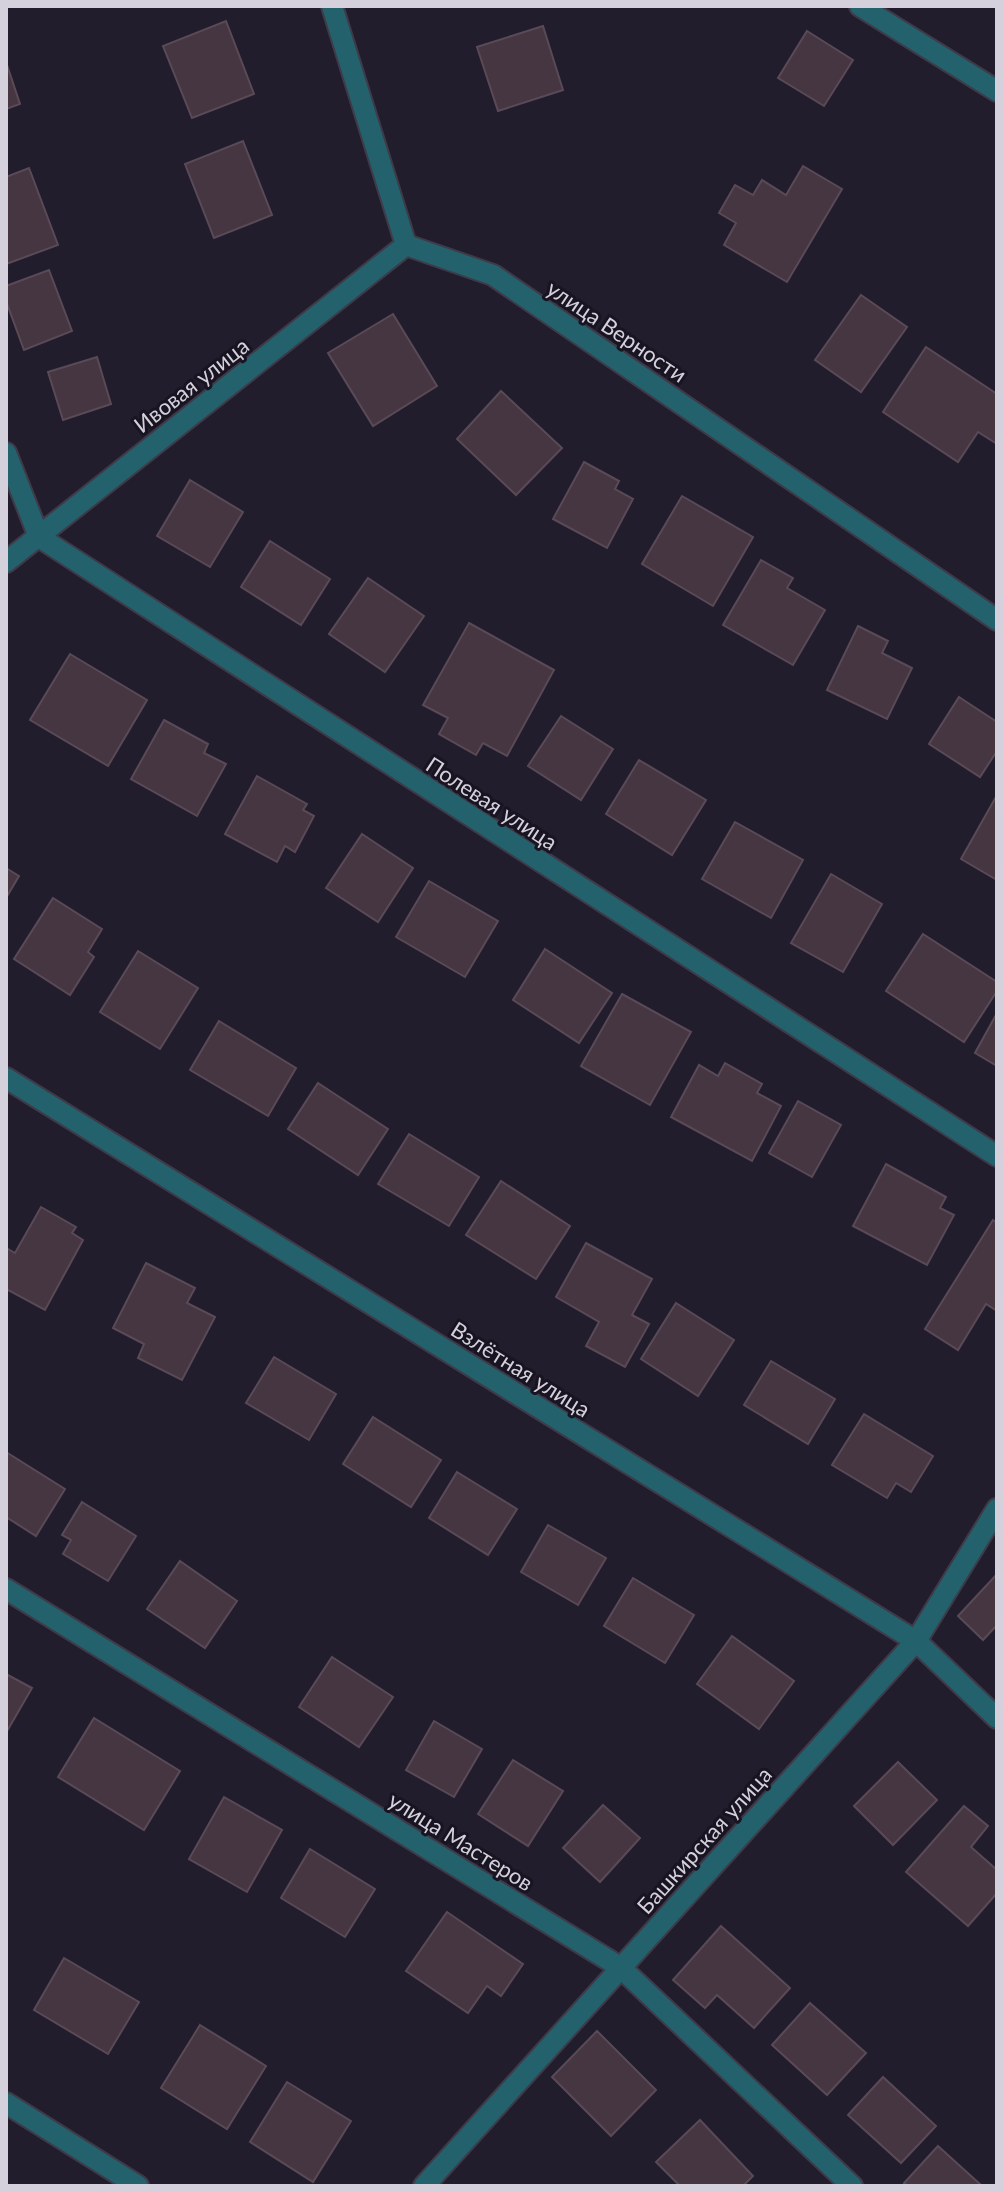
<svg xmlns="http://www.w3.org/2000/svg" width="1003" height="2192" viewBox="0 0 1003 2192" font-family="Lato,sans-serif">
	<rect width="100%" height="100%" fill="#211d2c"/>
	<!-- building -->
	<g fill="#453642" stroke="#5a4a57" stroke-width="2">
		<path d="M226,21L254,94L192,118L163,46Z"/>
		<path d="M543,26L563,90L498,111L477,47Z"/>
		<path d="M807,31L853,60L824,106L778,78Z"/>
		<path d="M6,62L20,104L6,109Z"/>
		<path d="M243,141L272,215L214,238L185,164Z"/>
		<path d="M803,166L842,189L787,282L724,245L736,223L719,213L735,185L753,195L762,180L786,195Z"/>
		<path d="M29,168L58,245L6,264V177Z"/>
		<path d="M49,270L72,331L24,350L6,301V286Z"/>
		<path d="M861,295L907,327L861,392L815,360Z"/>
		<path d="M393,314L437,386L373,426L328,353Z"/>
		<path d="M926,347L997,394V444L978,432L958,462L883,412Z"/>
		<path d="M97,357L111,404L63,420L48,372Z"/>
		<path d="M501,391L562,448L516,495L457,439Z"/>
		<path d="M584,462L619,481L615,489L633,499L607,548L553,519Z"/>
		<path d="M190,480L243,512L210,567L157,536Z"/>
		<path d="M682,496L753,537L713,606L642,564Z"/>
		<path d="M270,541L330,579L301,625L241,587Z"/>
		<path d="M761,560L793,578L787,588L825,610L793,665L723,625Z"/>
		<path d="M368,578L424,616L385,672L329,634Z"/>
		<path d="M469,623L554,670L507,756L483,743L476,755L439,734L448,718L423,705Z"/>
		<path d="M858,626L888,641L882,653L912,668L887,719L827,690Z"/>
		<path d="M70,654L147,700L108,766L30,720Z"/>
		<path d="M959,697L997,722V751L980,777L929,744Z"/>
		<path d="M561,716L613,749L581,800L528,766Z"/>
		<path d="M164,720L208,744L204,753L226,764L197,816L131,779Z"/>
		<path d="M639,760L706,800L672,855L606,814Z"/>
		<path d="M257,776L307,804L303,810L314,816L295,852L285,846L277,862L225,834Z"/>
		<path d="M997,795V880L961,859Z"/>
		<path d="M735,822L803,860L771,918L702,879Z"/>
		<path d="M362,834L413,868L378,922L326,888Z"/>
		<path d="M6,868L19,876L6,898Z"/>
		<path d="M831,874L882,904L843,972L791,943Z"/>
		<path d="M429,881L498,921L465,977L396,937Z"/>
		<path d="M53,898L102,929L88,952L94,957L70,995L14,959Z"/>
		<path d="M923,934L997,982V991L964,1042L886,991Z"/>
		<path d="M545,949L612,993L579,1043L513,1000Z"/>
		<path d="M138,951L198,988L160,1049L100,1012Z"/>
		<path d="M622,994L691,1032L650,1105L581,1066Z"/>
		<path d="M997,1013V1066L975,1053Z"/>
		<path d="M219,1021L296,1068L268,1116L190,1070Z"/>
		<path d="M725,1063L762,1084L757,1093L781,1106L752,1161L671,1117L699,1065L718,1076Z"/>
		<path d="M318,1083L388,1129L358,1175L288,1129Z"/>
		<path d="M798,1101L841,1125L812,1177L769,1153Z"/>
		<path d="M409,1134L479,1177L449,1226L378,1184Z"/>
		<path d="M886,1164L946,1197L940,1208L954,1215L927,1265L853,1226Z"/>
		<path d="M501,1181L570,1226L536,1279L466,1235Z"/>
		<path d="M41,1207L76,1227L72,1233L83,1240L45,1310L6,1289V1248L15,1253Z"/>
		<path d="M993,1220L997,1223V1311L986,1304L958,1350L925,1329Z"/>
		<path d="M586,1243L652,1279L632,1315L649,1324L625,1367L586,1346L599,1322L556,1297Z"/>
		<path d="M146,1263L195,1288L187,1303L215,1317L182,1380L138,1358L144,1344L113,1328Z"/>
		<path d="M676,1303L734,1340L698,1396L641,1359Z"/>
		<path d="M274,1357L336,1394L309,1440L246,1403Z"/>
		<path d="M771,1361L835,1399L808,1444L744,1405Z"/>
		<path d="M864,1414L933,1456L911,1492L896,1483L887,1498L832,1465Z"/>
		<path d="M373,1417L441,1460L411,1507L343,1464Z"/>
		<path d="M6,1452L65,1489L36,1536L6,1517Z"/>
		<path d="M457,1472L517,1509L488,1555L429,1518Z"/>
		<path d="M82,1502L136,1536L108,1581L63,1554L71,1540L62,1535Z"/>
		<path d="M548,1525L606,1558L578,1605L521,1572Z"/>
		<path d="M180,1561L237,1601L205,1648L147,1609Z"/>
		<path d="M997,1574V1625L983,1640L958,1616Z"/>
		<path d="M633,1578L694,1615L665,1663L604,1626Z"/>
		<path d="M732,1636L794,1681L759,1729L697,1684Z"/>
		<path d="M332,1657L393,1697L359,1747L299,1707Z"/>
		<path d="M6,1674L32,1688L6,1733Z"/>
		<path d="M94,1718L180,1771L144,1830L58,1777Z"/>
		<path d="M434,1721L482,1749L454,1797L406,1770Z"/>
		<path d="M513,1760L563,1791L528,1846L478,1814Z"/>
		<path d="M898,1762L937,1800L893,1845L854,1806Z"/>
		<path d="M224,1797L282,1830L247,1892L189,1859Z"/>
		<path d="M603,1805L640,1838L600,1882L563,1848Z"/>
		<path d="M964,1806L988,1826L971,1847L997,1870V1893L968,1926L906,1872Z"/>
		<path d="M310,1849L375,1889L345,1937L281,1898Z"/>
		<path d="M447,1912L523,1964L501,1996L487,1986L468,2013L406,1971Z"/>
		<path d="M721,1926L790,1988L754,2028L717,1995L705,2008L673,1980Z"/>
		<path d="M64,1958L139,2002L108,2054L34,2010Z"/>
		<path d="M810,2003L866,2053L827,2095L772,2045Z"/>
		<path d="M200,2025L266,2066L227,2129L161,2088Z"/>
		<path d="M597,2031L656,2090L611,2136L552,2077Z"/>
		<path d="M883,2077L936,2126L901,2163L848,2115Z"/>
		<path d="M287,2082L351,2121L313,2182L250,2142Z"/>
		<path d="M700,2120L753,2176L743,2186H680L656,2162Z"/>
		<path d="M938,2146L981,2185L980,2186H908L904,2183Z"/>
	</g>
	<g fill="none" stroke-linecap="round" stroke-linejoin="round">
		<defs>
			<g id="minor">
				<path d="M332,6L406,245L493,275L997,620"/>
				<path d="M860,6L997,91"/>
				<path d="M6,453L39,537L997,1156"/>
				<path d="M6,562L406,245"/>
				<path d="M6,1078L916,1641L997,1718"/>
				<path d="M6,1589L620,1967L852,2186"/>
				<path d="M424,2186L916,1641L997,1509"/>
			</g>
			<path id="tertiary" d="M6,2103L138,2186"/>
		</defs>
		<!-- minor casing -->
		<use href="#minor" stroke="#3e3a48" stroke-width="24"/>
		<!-- tertiary casing -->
		<use href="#tertiary" stroke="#3e3a48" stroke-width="24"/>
		<!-- minor -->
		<use href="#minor" stroke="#23616d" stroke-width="20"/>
		<!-- tertiary -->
		<use href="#tertiary" stroke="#23616d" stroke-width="20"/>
	</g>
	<g text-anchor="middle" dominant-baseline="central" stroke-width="6" stroke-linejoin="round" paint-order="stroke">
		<!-- street labels -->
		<g font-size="22" fill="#d4d1dc" stroke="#181422">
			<text transform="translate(617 331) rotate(34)">улица Верности</text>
			<text transform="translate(191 385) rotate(-38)">Ивовая улица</text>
			<text transform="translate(492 803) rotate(33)">Полевая улица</text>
			<text transform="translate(521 1369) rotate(32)">Взлётная улица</text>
			<text transform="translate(704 1840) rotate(-48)">Башкирская улица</text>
			<text transform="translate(461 1841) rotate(32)">улица Мастеров</text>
		</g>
	</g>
	<!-- border -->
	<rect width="1003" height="2192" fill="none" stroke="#d4d1dc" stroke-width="16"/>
</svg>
